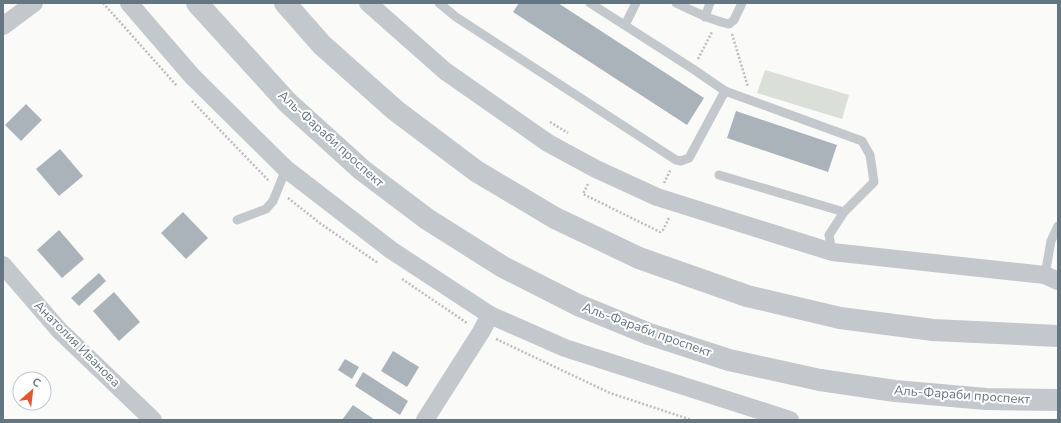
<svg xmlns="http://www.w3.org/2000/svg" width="1061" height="423" viewBox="0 0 1061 423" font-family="'Nunito Sans',sans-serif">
	<rect width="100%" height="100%" fill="#fafaf8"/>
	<!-- green -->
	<path fill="#dadfd7" d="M765,70L849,95L842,119L757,93Z"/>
	<!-- building -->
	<g fill="#aab3b9">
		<path d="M519,3H558L704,98L687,125L513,12Z"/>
		<path d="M26,104L42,120L21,141L5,125Z"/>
		<path d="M736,111L837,145L828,172L727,138Z"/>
		<path d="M60,149L83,176L59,196L36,169Z"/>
		<path d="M183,212L208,238L186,259L161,233Z"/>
		<path d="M59,230L84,259L62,278L37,250Z"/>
		<path d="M99,273L106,281L79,306L71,298Z"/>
		<path d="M114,292L140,322L119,341L93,311Z"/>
		<path d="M393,351L419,367L407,387L381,371Z"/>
		<path d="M345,359L359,367L352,379L338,370Z"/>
		<path d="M363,372L408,401L400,415L355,386Z"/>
		<path d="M353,405L375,420H342Z"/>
	</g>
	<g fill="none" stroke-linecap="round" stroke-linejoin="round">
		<!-- path -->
		<g stroke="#bbbfc2" stroke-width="2.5" stroke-dasharray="2 2" stroke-linecap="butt">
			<path d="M103,3L177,86"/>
			<path d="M732,34L748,87"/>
			<path d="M698,59L712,32"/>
			<path d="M192,101L269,181"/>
			<path d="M550,122L568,133"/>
			<path d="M664,183L671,169"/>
			<path d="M588,184L583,194L660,232L663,230L669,218"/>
			<path d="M288,198L321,224L378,263"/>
			<path d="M402,279L467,323"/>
			<path d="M496,339L610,393L692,420"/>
		</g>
		<!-- service -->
		<g stroke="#c3c8cc" stroke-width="9">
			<path d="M439,3L456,17L676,160L681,161L689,158L725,91"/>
			<path d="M590,3L693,69L725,91L862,141L870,155L874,182L844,212L829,235L832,252"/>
			<path d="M676,3C693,11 710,20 729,24L734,20L742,3"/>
			<path d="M705,17L710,3"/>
			<path d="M625,25L636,3"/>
			<path d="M719,175L844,212"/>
			<path d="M237,220L266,209L273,201L286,169"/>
			<path d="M1045,275L1051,241L1058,226"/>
		</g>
		<!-- minor -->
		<g stroke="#c3c8cc" stroke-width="18">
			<path d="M129,3L192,76L286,169L391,250L490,315L565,348L790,420"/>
			<path d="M368,3L445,71L548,143L596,169L657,197L832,252L1045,275L1058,281"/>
			<path d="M3,26L34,3"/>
			<path d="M3,265L59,330L153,420"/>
			<path d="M425,420L481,332L490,315"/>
		</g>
		<!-- tertiary -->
		<g stroke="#c3c8cc" stroke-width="22">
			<path d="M197,3L287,102L362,170L427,219L503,267L578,305L649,334L729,360L820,380L895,391L986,399L1058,400"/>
			<path d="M285,3L322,45L395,110L476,171L555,218L639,258L747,296L840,318L933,330L1058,336"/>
		</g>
	</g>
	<g text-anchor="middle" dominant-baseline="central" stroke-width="4" stroke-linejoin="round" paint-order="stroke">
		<!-- street labels -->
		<g font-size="13" fill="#657683" stroke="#fff">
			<text transform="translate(331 139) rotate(42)">Аль-Фараби проспект</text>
			<text transform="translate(647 330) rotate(20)">Аль-Фараби проспект</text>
			<text transform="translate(77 344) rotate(45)">Анатолия Иванова</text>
			<text transform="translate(962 395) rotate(4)">Аль-Фараби проспект</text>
		</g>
	</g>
	<!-- border -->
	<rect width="1061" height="423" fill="none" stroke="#657683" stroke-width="8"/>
	<!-- north arrow -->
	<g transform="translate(32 391) rotate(28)"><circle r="19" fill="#ffffff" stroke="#c1c8cd"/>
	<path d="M0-3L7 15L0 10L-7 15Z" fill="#e4572e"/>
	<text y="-6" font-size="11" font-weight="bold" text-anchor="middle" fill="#657683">С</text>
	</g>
</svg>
